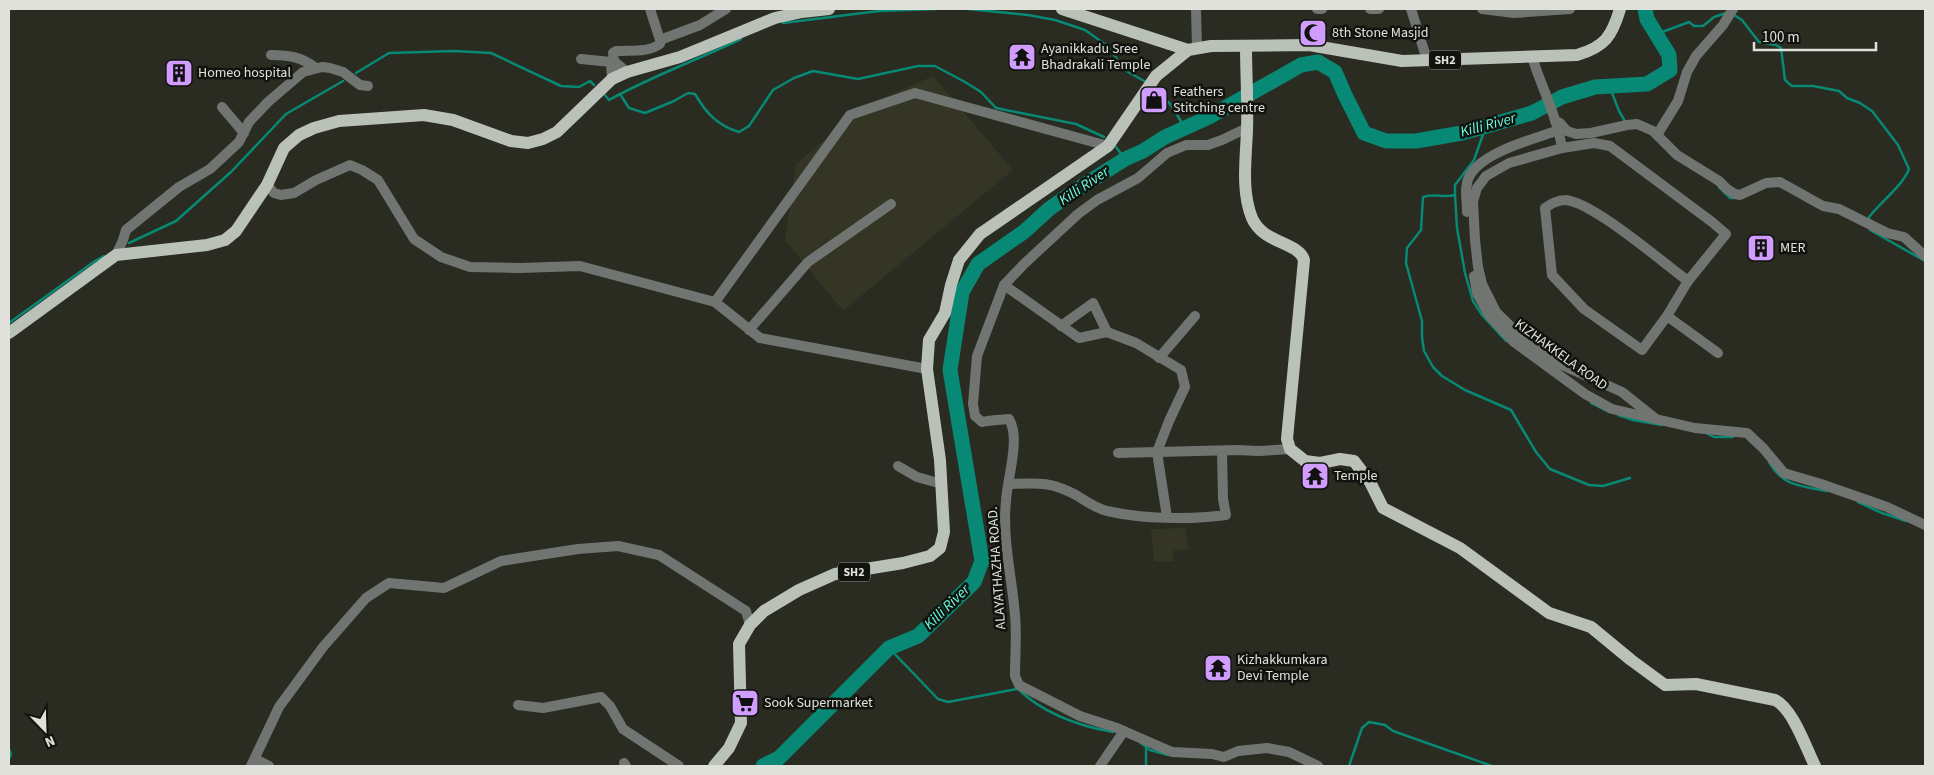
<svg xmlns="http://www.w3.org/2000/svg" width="1934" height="775" viewBox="0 0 1934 775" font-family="'Source Sans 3',sans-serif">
	<rect width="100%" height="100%" fill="#2a2b21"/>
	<!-- built -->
	<g fill="#343525">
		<path d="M933,76L1013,170L843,311L785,240L796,164L865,106Z"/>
		<path d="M1186,528L1188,549L1173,551V561L1154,562L1151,529Z"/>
	</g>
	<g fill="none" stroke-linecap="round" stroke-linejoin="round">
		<!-- stream -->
		<g stroke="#078975" stroke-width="2.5">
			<path d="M968,9L1028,15L1055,20L1085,30L1109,47L1123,69L1144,81"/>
			<path d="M1734,15L1742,20L1759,42L1776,45L1781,48L1785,80L1792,86H1813L1839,91L1847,98L1860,103L1872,111L1898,145L1909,169C1903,185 1881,202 1869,217V220"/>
			<path d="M783,23L879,11L936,9"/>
			<path d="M1657,34L1689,22L1694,26H1703L1714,17L1726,13"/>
			<path d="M356,73L389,53L454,51L491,53L561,86L579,87L590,81L594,85"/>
			<path d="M1609,85L1619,111L1626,123"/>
			<path d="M1155,89L1171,105L1185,128"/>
			<path d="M620,94L629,108L645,113L674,101L688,93L695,94C706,113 718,126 739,132L749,126L773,90L794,78L813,71L858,79L918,66H935L965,82L981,92L996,108L1076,124L1104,137"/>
			<path d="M605,95L609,100C652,76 697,60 741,39"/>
			<path d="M1486,126L1474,160L1455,185V195C1444,198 1434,193 1423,197L1421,230L1407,248L1406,263L1422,321V337L1424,351L1433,367L1442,376L1465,390L1511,410L1536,452L1550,469L1589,485L1603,486L1630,478"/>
			<path d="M1116,147L1125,159"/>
			<path d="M1719,187L1730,198H1734"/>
			<path d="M1455,195L1457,228L1465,273L1473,301L1482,315L1506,341"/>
			<path d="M1870,228V230L1925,261"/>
			<path d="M129,243L176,221L231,172L286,114L343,81"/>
			<path d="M9,323L95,261L104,256"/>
			<path d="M1591,403L1609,412"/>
			<path d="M1618,415L1633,420L1662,425"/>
			<path d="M1706,433L1714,437H1733"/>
			<path d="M1769,462C1783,487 1802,486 1827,491"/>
			<path d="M1858,502L1882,513L1906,521"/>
			<path d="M889,648L938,699L948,702L1017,689"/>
			<path d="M1018,689C1044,714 1079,726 1113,732"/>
			<path d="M1141,743L1150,750L1168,755"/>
			<path d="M9,749L11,754L9,759"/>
			<path d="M1146,766V748"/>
			<path d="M1349,766L1362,728L1369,722L1385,725L1393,731L1492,766"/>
		</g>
		<!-- river -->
		<path stroke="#078975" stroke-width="15" d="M763,766L779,758L889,648L918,636L974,582L982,561L950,370L962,292L978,264L1025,231L1049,209L1070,194L1125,159L1143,151L1165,137L1209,117L1301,65L1318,62L1335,72L1345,95L1364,133L1386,141H1416L1462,133L1532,113L1562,97L1595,87L1647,84L1670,70L1669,55L1647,19L1645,9"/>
		<!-- minor -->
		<g stroke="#717571" stroke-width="10">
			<path d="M650,9L660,40"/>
			<path d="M1196,9L1197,48"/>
			<path d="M1317,9H1322"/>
			<path d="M1370,9H1379"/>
			<path d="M1411,9L1427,60"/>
			<path d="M1482,9L1514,13L1570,9"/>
			<path d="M660,40L700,25L726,9"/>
			<path d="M271,55C290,55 301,57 316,68"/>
			<path d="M1532,57C1542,88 1557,117 1562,148"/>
			<path d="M581,59L611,62L612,79"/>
			<path d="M627,72L614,61L613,53L616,51C631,50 647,53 660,44V40"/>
			<path d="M222,107L244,133"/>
			<path d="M1555,121L1560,123L1567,131L1576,134L1591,133L1627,125L1637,124L1644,127L1653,131L1677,155L1719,181L1727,189L1735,194L1740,195L1766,183L1780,182L1823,206L1839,209L1887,233L1904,237L1925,256"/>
			<path d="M1247,128L1222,140L1208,145H1186L1167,153L1138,178L1097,200L1078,214L1024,264L1004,285L977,356L973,404L975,416L982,422C991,420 1000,420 1009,419C1021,438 1007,479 1006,501C1002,539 1012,577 1015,615C1017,635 1015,655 1015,676L1019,685L1080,716L1117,728L1172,752L1212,754L1224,757L1238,751L1267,748L1289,752L1318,766"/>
			<path d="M1657,135L1678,101L1687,72L1696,56L1723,25L1733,9"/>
			<path d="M267,185L274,193L281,195L294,193L316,180L350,165L362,170L378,180L414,239L441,257L470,267L520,268L580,266L715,302L760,338L927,369"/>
			<path d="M1467,212C1467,201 1464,187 1469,177C1481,152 1534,139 1559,130"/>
			<path d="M116,255L123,240L126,230L179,187L210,169L239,142L249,122L268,102L303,72L322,67L330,68L343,72L360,85L368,86"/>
			<path d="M1474,276L1477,293L1489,315L1514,342L1585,394L1612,409L1695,428L1747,433L1763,448L1784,473L1821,484L1887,507L1925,525"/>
			<path d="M1004,285L1079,338L1107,332"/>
			<path d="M715,302L850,115L915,93L1108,146"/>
			<path d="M1667,316L1642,350L1584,309L1552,275L1545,208C1551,204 1557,200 1566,200C1594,203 1662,262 1688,281"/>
			<path d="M1061,326L1093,303L1107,332L1136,343L1181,370L1185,387L1169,421L1157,452L1167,517"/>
			<path d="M749,330L808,262L891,204"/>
			<path d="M1159,358L1195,316"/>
			<path d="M1656,419L1622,392L1553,361L1529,344L1496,312L1482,284L1478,267L1475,240L1473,201L1477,188L1486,176L1509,163L1562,148L1594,143L1610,146L1712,222L1726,234L1688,281L1667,316L1718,353"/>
			<path d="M1118,453L1237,450L1259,451L1290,449"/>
			<path d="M898,466L917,477L942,484"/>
			<path d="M1009,484C1037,483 1050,481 1076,495C1086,501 1095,508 1107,511C1143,519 1190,520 1226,515L1223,499L1222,451"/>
			<path d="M518,705L543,708L601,697L610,706L623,729L679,766"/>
			<path d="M255,759L269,766"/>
			<path d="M624,763L626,766"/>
			<path d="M251,766L279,707L323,647L366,598L389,583L444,588L501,561L578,549L618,546L659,555L746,611L750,625"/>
			<path d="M1100,766L1124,731"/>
		</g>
		<!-- major -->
		<g stroke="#b9c1b9" stroke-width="12">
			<path d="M1062,9L1188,50"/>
			<path d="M1246,46C1246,74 1248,102 1247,130C1246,159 1241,191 1252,218C1263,244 1299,242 1304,260L1287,439L1290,449L1305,461L1320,463L1340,459L1354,461L1370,482L1383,508L1460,548L1549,613L1591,627L1631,660L1665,685L1696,684L1775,700C1793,709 1806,748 1815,766"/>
			<path d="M9,333L116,255L207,245L225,240L236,231L267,185L284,148L299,135L314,128L339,121L424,115L453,120L511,141L528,143L543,139L557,132L612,79L627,72L680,57L775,18L802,12L829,9"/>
			<path d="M714,766L729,748L741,723L739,644L750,625L764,611L799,590L835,574L903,563L930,556L940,548L944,532L940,460L927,369L929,340L945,313L951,285L959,260L980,234L1108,146L1156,76L1188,50L1211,46L1309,45L1402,61L1577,55C1605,47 1612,36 1620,9"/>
		</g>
	</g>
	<!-- icons -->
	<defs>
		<symbol id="mosque-square" viewBox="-11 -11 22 22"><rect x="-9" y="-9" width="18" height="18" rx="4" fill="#d09dfe" stroke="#12130f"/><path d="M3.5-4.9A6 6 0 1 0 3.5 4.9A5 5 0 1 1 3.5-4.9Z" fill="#111"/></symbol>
		<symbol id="temple-square" viewBox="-11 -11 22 22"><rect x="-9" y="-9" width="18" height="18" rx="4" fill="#d09dfe" stroke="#12130f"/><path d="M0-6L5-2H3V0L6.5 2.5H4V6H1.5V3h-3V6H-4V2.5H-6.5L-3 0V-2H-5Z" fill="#111"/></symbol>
		<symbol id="building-square" viewBox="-11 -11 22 22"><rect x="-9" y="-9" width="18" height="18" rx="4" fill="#d09dfe" stroke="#12130f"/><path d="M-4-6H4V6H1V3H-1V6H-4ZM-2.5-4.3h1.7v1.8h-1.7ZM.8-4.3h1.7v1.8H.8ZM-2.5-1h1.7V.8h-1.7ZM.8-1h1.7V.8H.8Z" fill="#111"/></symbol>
		<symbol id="shop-square" viewBox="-11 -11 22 22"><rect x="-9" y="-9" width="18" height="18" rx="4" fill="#d09dfe" stroke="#12130f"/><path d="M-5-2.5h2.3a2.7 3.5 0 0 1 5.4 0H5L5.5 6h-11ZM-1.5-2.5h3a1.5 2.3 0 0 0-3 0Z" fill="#111"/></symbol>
		<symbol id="supermarket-square" viewBox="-11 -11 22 22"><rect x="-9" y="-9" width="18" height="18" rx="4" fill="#d09dfe" stroke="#12130f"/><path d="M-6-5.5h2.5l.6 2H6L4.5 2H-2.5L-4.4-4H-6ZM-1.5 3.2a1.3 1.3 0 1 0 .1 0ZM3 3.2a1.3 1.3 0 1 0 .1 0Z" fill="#111"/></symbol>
	</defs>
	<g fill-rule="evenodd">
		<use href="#mosque-square" x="1297" y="17" width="32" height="32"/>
		<use href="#temple-square" x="1006" y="41" width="32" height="32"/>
		<use href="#building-square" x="163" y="57" width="32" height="32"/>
		<use href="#shop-square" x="1138" y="84" width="32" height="32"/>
		<use href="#building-square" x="1745" y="232" width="32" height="32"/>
		<use href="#temple-square" x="1299" y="460" width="32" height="32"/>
		<use href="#temple-square" x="1202" y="652" width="32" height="32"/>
		<use href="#supermarket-square" x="729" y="687" width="32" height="32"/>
	</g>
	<g text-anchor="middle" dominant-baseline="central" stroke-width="5" stroke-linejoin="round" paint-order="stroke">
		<!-- shield labels -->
		<g fill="#12130f" stroke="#a2a39e" stroke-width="1">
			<rect x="1429" y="50.5" width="32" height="19" rx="4"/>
			<rect x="838" y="562.5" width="32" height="19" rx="4"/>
		</g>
		<g font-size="12" font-weight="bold" fill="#e0e1db">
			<text x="1445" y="60">SH2</text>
			<text x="854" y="572">SH2</text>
		</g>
		<!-- poi labels -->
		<g font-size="14" fill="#e0e1db" stroke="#12130f" text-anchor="start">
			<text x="1332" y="33">8th Stone Masjid</text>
			<text x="1041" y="49">Ayanikkadu Sree<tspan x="1041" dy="16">Bhadrakali Temple</tspan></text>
			<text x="198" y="73">Homeo hospital</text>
			<text x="1173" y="92">Feathers<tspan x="1173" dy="16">Stitching centre</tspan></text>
			<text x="1780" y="248">MER</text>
			<text x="1334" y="476">Temple</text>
			<text x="1237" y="660">Kizhakkumkara<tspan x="1237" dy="16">Devi Temple</tspan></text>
			<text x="764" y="703">Sook Supermarket</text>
		</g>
		<!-- street labels -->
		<g font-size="14" fill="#e0e1db" stroke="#12130f">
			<text transform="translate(1561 355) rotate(36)">KIZHAKKELA ROAD</text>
			<text transform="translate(997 568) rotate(-94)">ALAYATHAZHA ROAD.</text>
		</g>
		<!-- water labels -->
		<g font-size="15" font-style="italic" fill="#6afdde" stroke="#12130f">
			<text transform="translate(1488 125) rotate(-15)">Killi River</text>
			<text transform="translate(1084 186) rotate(-34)">Killi River</text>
			<text transform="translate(947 607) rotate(-44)">Killi River</text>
		</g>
	</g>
	<!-- border -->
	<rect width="1934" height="775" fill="none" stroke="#e0e1db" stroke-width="20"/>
	<!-- north arrow -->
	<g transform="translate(45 730) rotate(157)" stroke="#12130f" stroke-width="4" paint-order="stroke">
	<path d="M0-4L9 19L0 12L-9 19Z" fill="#e0e1db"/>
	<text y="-8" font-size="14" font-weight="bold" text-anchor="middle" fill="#e0e1db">N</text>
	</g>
	<!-- scale -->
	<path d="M1754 42v8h122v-8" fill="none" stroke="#e0e1db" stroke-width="2.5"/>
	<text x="1762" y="42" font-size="15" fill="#e0e1db" stroke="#12130f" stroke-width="4" paint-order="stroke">100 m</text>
</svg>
